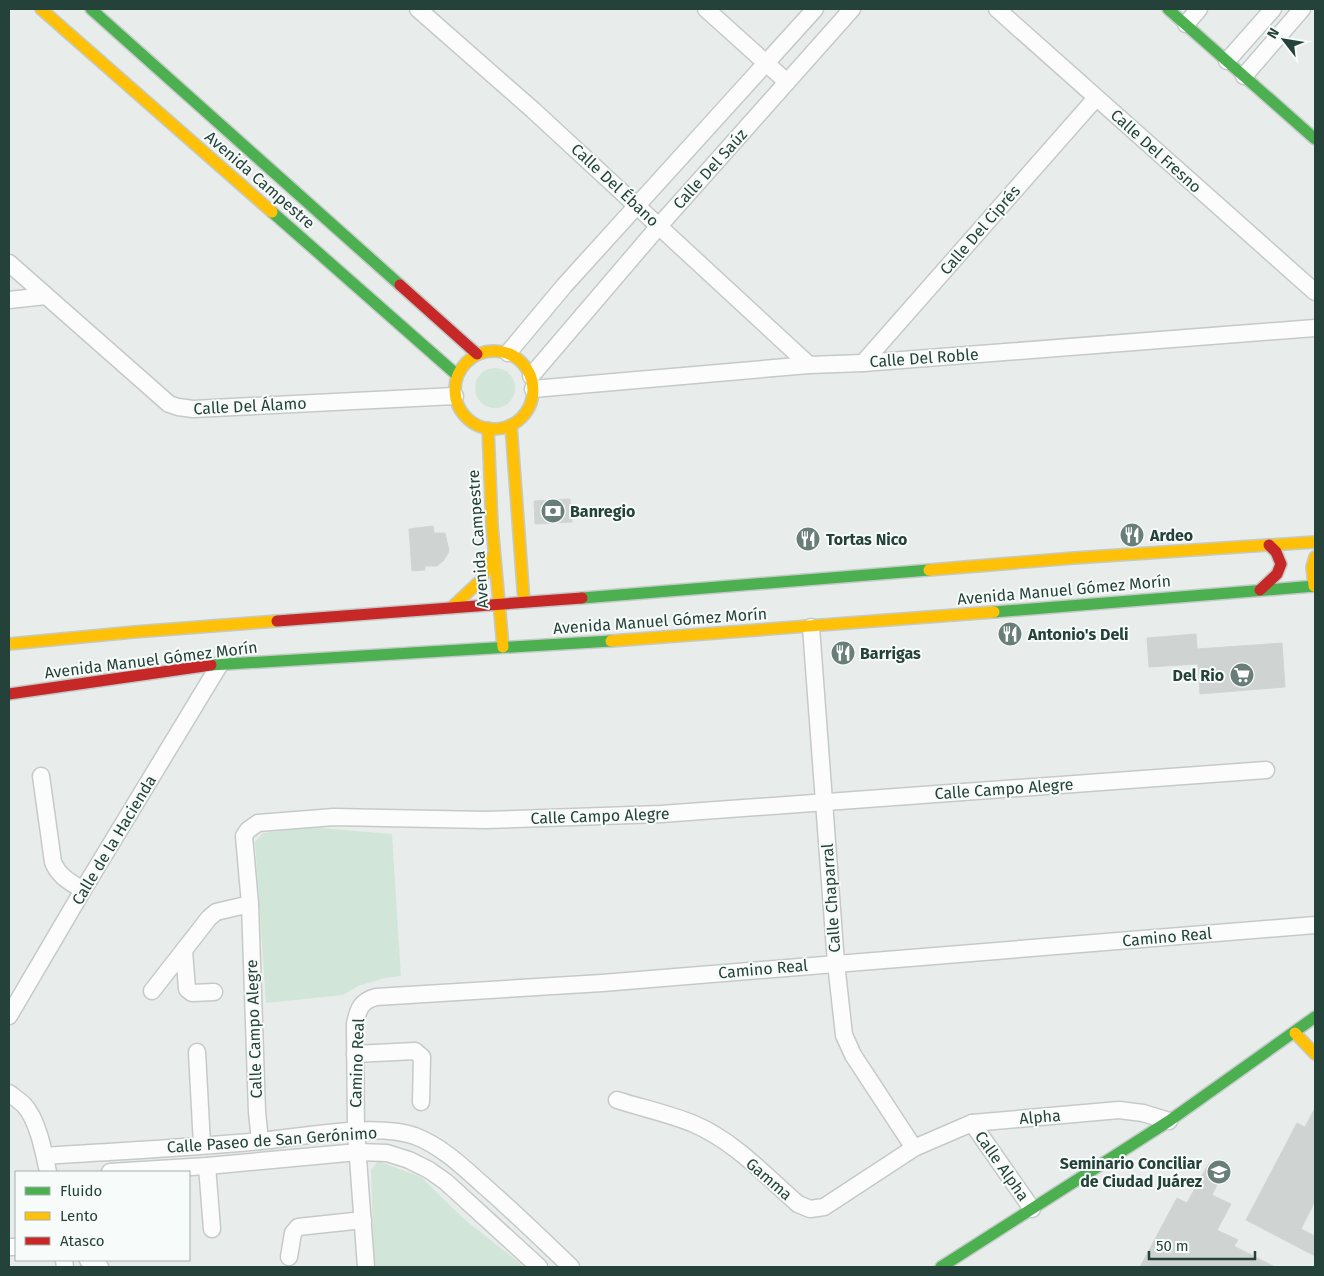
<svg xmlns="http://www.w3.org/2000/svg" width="1324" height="1276" viewBox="0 0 1324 1276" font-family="'Fira Sans',sans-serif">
	<rect width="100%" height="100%" fill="#e8edeb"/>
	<!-- green -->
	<g fill="#d1e6d8">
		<circle cx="495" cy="388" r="20"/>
		<path d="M308,827L392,834L401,976L385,978L358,986L343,995L266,1003L255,842L263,833Z"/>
		<path d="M378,1161L421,1177L464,1219L521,1264L522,1267H374L371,1170Z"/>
	</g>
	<!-- building -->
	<g fill="#cfd4d2" stroke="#d1d6d4">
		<path d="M570,499L572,522L535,524L534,501Z"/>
		<path d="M433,526L434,533H445L449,551L447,555L443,561L437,566H425V570L412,571L409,529Z"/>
		<path d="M1196,634L1197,649L1282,643L1285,687L1200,694L1198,664L1149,667L1147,638Z"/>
		<path d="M1315,1108V1201L1301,1229L1315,1236V1256L1246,1220L1297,1123L1305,1127Z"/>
		<path d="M1209,1163L1224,1171L1212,1195L1231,1204L1217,1230L1238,1240L1234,1246L1275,1267H1140L1177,1198L1187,1203Z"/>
	</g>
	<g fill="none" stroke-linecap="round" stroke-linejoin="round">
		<defs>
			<g id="street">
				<path d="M418,9L533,110L809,365"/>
				<path d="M706,9L787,82"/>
				<path d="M997,9L1315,292"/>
				<path d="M1186,24L1199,9"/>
				<path d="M1227,61L1273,9"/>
				<path d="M1244,76L1302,9"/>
				<path d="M9,263L169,404L178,407L193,409L455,396"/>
				<path d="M9,300L46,296"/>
				<path d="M508,353L564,286L815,9"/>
				<path d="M863,363L1096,98"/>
				<path d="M531,376L659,226L852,9"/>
				<path d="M533,389L809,365L863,363L1315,328"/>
				<path d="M811,627L836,963L844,1035L853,1055L914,1148"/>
				<path d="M41,776L53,862C59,877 70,882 83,890"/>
				<path d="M184,951L187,989L192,993L214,992"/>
				<path d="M152,991L209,918L216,912L250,904"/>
				<path d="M9,1016L83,890L220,664"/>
				<path d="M197,1052L202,1145"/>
				<path d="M355,1054L415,1051L422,1057L421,1102"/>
				<path d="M9,1093C14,1097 20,1101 24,1105C38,1120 44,1153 48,1172"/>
				<path d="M617,1100C642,1108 670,1114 694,1124C734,1141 766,1176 798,1204L810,1209L824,1207L914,1148L972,1123L1119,1110L1143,1113L1169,1121"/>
				<path d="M972,1123L1032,1209"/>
				<path d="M260,1141L257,1112L250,904L244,836L248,830L258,823L334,817L486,820L661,814L1266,770"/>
				<path d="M45,1156C117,1151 189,1148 260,1141C302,1137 376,1122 415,1136C441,1146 462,1166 482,1184C513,1211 542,1239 571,1267"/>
				<path d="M207,1166L212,1229"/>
				<path d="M110,1172L207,1166L358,1152L387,1153L409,1160L429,1170L446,1182L539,1267"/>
				<path d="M9,1247H16"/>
				<path d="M289,1257L293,1233L298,1227L363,1220"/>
				<path d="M64,1260L65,1267"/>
				<path d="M88,1260L100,1267"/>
				<path d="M366,1267L356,1131L355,1024C358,1009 361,1001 376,997L602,983L1315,925"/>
			</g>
			<g id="fast">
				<path d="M91,9L400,285"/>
				<path d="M1168,9L1315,139"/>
				<path d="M272,212L457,375"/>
				<path d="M582,598L929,570"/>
				<path d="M994,612L1315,586"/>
				<path d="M211,665L611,641"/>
				<path d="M941,1267L1169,1121L1315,1017"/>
			</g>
			<g id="slow">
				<path d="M41,9L272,212"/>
				<circle cx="494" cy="390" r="39"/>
				<path d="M511,425L524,602"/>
				<path d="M488,428L492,525L503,647"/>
				<path d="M929,570L1074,558L1315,542"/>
				<path d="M1314,586L1312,567L1315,557"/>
				<path d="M451,608L481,580L494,554"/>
				<path d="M611,641L994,612"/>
				<path d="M9,644L134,632L277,621"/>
				<path d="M1295,1033L1315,1054"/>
			</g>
			<g id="jam">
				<path d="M400,285L477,354"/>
				<path d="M1260,590L1277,574L1281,564L1276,552L1269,545"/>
				<path d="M277,621L582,598"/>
				<path d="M9,694L211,665"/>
			</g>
		</defs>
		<!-- street casing -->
		<use href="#street" stroke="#c5cac8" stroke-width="19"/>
		<!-- fast casing -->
		<use href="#fast" stroke="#c3cbc8" stroke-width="14"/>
		<!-- slow casing -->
		<use href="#slow" stroke="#c3cbc8" stroke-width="14"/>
		<!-- jam casing -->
		<use href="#jam" stroke="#c3cbc8" stroke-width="14"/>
		<!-- street -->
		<use href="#street" stroke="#fcfcfc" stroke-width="16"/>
		<!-- fast -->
		<use href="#fast" stroke="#4caf50" stroke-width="11"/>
		<!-- slow -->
		<use href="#slow" stroke="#ffc107" stroke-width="11"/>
		<!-- jam -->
		<use href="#jam" stroke="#c62828" stroke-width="11"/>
	</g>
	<!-- icons -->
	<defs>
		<symbol id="bank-disc" viewBox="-11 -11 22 22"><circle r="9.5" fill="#697e78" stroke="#f7fbf9"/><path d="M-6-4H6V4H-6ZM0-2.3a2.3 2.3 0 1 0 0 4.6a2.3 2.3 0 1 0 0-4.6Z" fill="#fff"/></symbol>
		<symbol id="restaurant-disc" viewBox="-11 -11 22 22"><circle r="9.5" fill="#697e78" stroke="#f7fbf9"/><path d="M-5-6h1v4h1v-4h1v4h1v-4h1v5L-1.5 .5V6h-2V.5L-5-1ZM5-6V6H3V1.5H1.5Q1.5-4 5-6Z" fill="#fff"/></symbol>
		<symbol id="supermarket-disc" viewBox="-11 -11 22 22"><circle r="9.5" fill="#697e78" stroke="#f7fbf9"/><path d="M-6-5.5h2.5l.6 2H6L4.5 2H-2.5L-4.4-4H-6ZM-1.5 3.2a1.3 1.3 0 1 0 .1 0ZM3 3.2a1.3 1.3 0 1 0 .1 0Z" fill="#fff"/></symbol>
		<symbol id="school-disc" viewBox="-11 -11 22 22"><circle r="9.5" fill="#697e78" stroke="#f7fbf9"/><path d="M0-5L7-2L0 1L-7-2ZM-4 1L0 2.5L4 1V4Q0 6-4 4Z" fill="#fff"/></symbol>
	</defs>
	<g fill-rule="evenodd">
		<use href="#bank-disc" x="539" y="497" width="28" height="28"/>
		<use href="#restaurant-disc" x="1118" y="521" width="28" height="28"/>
		<use href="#restaurant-disc" x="794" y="525" width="28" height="28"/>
		<use href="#restaurant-disc" x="996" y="620" width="28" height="28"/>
		<use href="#restaurant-disc" x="829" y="639" width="28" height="28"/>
		<use href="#supermarket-disc" x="1228" y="661" width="28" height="28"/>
		<use href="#school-disc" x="1205" y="1158" width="28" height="28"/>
	</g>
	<g text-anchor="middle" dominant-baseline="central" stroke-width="4" stroke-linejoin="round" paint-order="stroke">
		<!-- street labels -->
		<g font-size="16" fill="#24423a" stroke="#f7fbf9">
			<text transform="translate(1156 151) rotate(42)">Calle Del Fresno</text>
			<text transform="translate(710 169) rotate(-48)">Calle Del Saúz</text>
			<text transform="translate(260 180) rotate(41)">Avenida Campestre</text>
			<text transform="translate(615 185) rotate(43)">Calle Del Ébano</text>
			<text transform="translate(980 230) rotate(-49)">Calle Del Ciprés</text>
			<text transform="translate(924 358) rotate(-4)">Calle Del Roble</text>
			<text transform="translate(250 406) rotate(-3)">Calle Del Álamo</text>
			<text transform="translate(478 539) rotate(-94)">Avenida Campestre</text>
			<text transform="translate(1064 590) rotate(-5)">Avenida Manuel Gómez Morín</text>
			<text transform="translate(660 621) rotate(-4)">Avenida Manuel Gómez Morín</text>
			<text transform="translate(151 660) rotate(-7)">Avenida Manuel Gómez Morín</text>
			<text transform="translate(1004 789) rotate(-4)">Calle Campo Alegre</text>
			<text transform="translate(600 816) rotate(-2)">Calle Campo Alegre</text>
			<text transform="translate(114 840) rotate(-59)">Calle de la Hacienda</text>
			<text transform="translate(831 898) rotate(-94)">Calle Chaparral</text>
			<text transform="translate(1167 937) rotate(-5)">Camino Real</text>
			<text transform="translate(763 969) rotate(-5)">Camino Real</text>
			<text transform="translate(254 1029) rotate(-92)">Calle Campo Alegre</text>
			<text transform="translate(357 1063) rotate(-88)">Camino Real</text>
			<text transform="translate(1040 1117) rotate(-5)">Alpha</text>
			<text transform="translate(272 1140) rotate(-4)">Calle Paseo de San Gerónimo</text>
			<text transform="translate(1002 1166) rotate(55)">Calle Alpha</text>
			<text transform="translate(769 1179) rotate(41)">Gamma</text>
		</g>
		<!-- poi labels -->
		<g font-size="16" font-weight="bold" fill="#24423a" stroke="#f7fbf9" text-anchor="start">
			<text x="570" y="511">Banregio</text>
			<text x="1150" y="535">Ardeo</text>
			<text x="826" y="539">Tortas Nico</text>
			<text x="1028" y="634">Antonio's Deli</text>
			<text x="860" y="653">Barrigas</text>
			<text x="1224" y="675" text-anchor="end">Del Rio</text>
			<text x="1202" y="1163" text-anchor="end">Seminario Conciliar<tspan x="1202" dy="18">de Ciudad Juárez</tspan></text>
		</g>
	</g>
	<!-- border -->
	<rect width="1324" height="1276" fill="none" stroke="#24423a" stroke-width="20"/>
	<!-- legend -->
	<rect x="15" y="1171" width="175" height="90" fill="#f7fbf9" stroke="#a3b1ad"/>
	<rect x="25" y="1187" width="25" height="8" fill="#4caf50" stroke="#a3b1ad"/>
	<text x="60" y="1196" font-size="15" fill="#24423a">Fluido</text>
	<rect x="25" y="1212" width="25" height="8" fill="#ffc107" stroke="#a3b1ad"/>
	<text x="60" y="1221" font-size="15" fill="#24423a">Lento</text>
	<rect x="25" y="1237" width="25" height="8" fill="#c62828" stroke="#a3b1ad"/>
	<text x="60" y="1246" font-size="15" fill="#24423a">Atasco</text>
	<!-- north arrow -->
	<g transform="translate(1284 40) rotate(301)" stroke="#f7fbf9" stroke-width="4" paint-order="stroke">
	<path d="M0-4L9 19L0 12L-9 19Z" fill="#24423a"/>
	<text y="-8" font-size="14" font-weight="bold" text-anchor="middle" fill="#24423a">N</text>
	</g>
	<!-- scale -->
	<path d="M1149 1251v8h106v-8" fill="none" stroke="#24423a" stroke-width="2.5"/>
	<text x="1156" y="1251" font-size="15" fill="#24423a" stroke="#f7fbf9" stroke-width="4" paint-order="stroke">50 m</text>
</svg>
